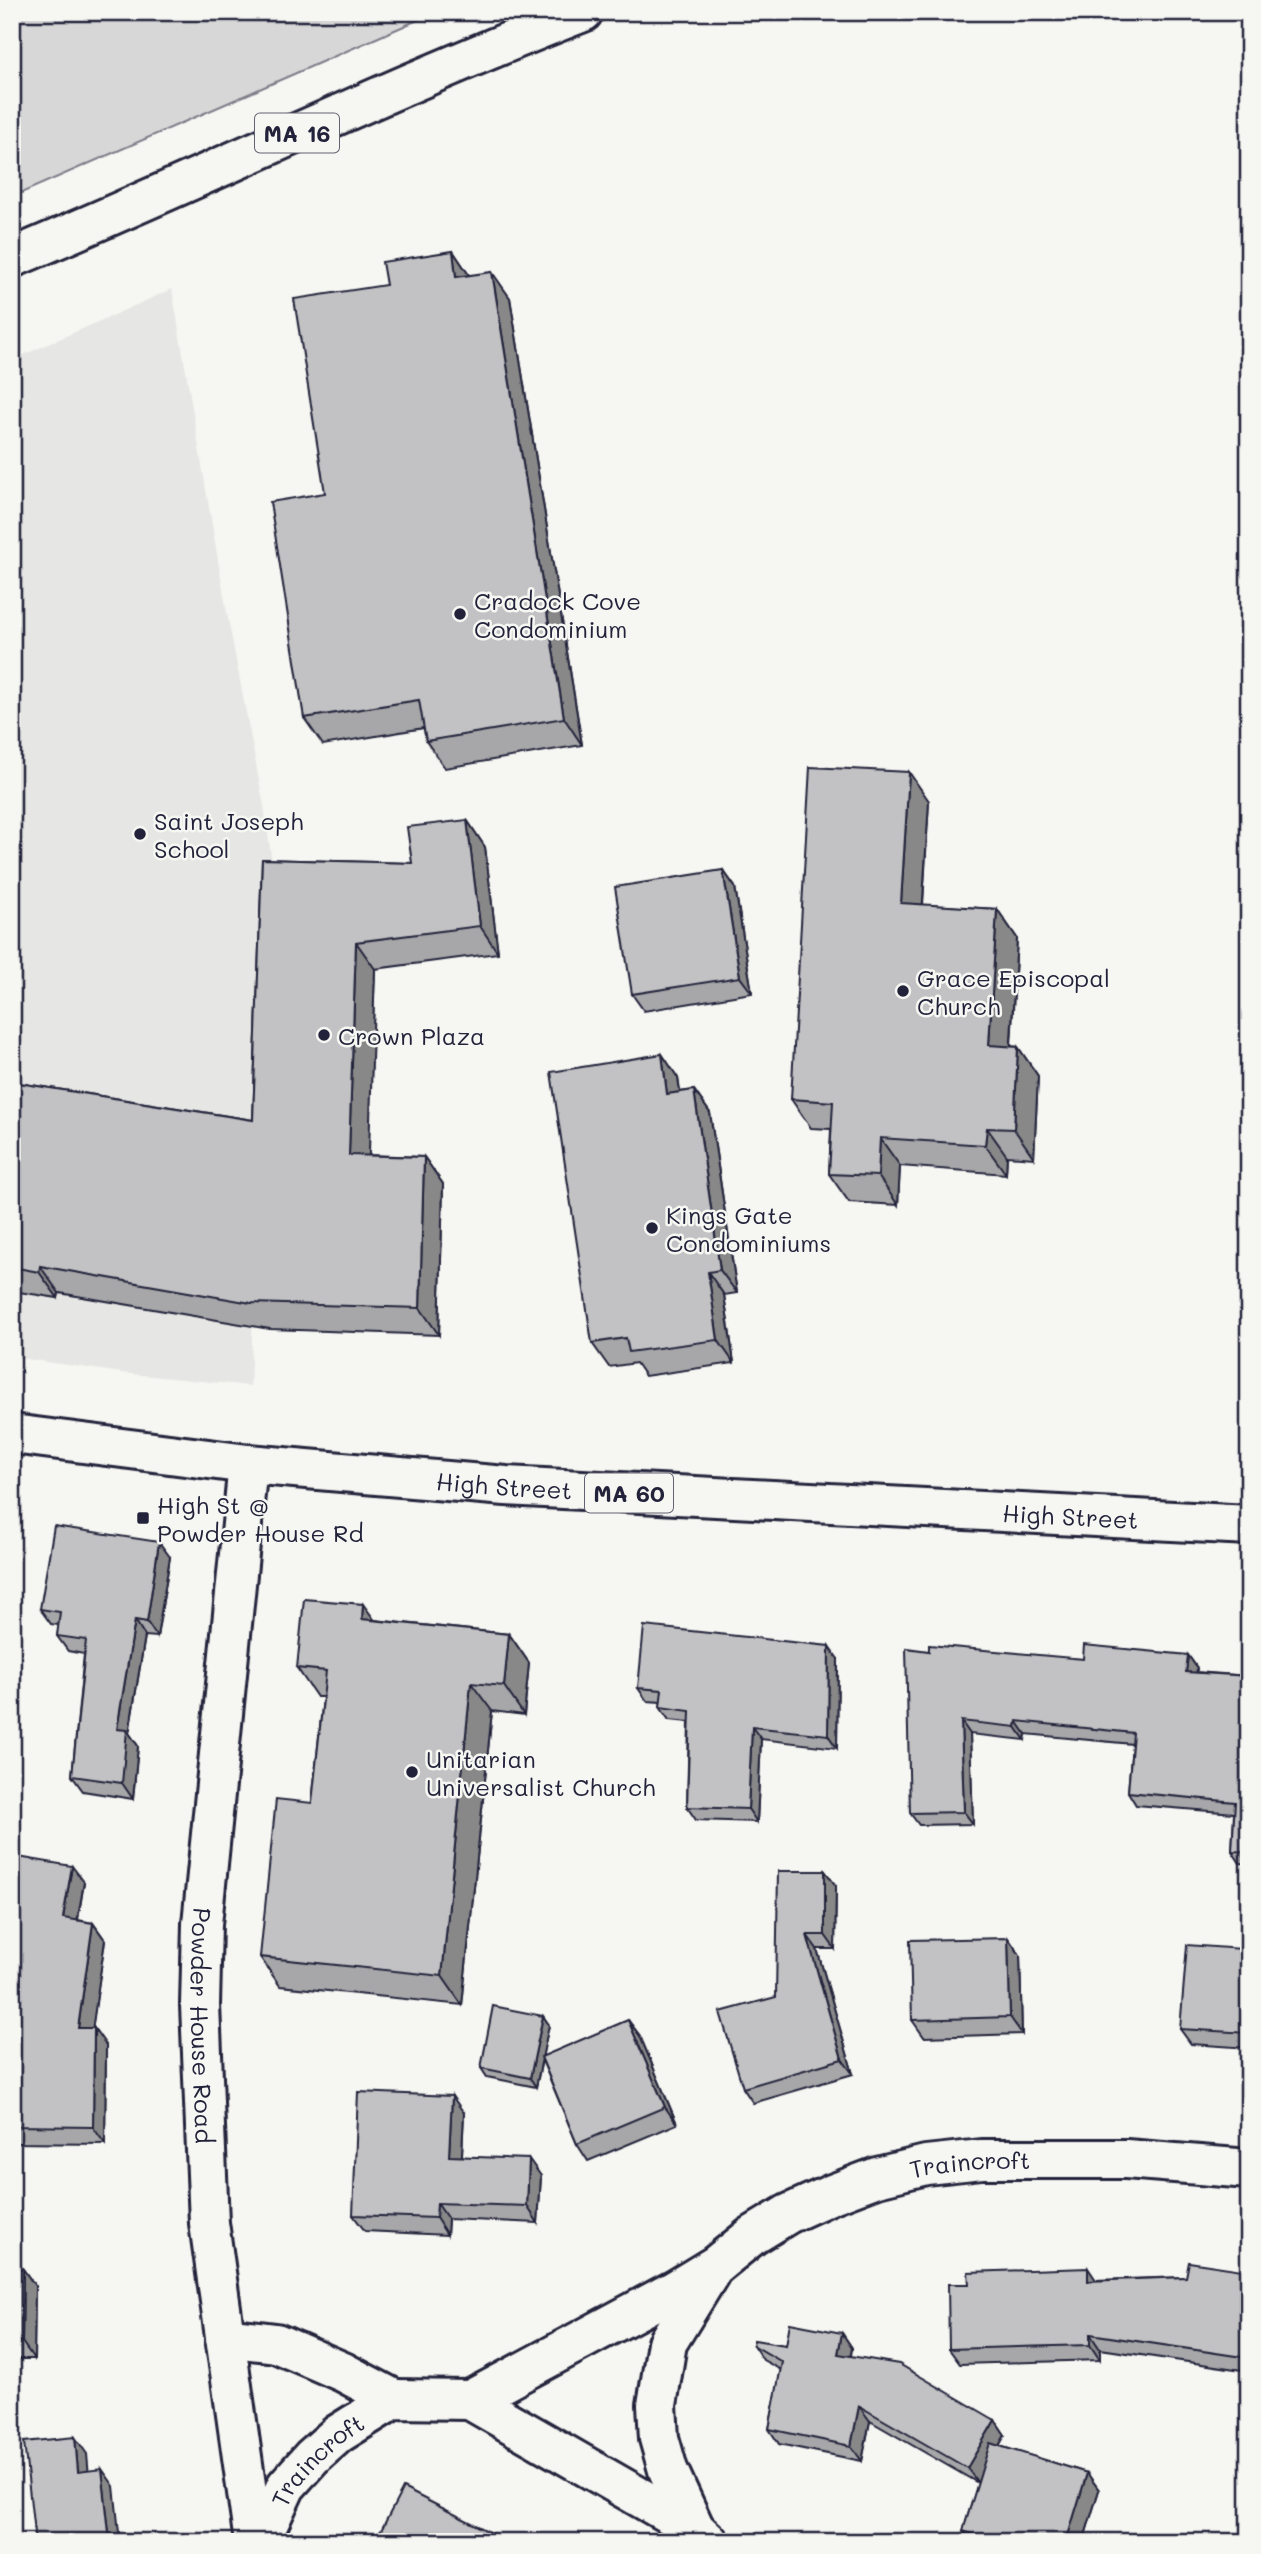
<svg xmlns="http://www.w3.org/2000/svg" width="1261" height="2554" viewBox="0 0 1261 2554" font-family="Mali,sans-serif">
	<rect width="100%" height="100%" fill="#f6f6f2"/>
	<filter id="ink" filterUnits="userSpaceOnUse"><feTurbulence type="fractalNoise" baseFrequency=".0143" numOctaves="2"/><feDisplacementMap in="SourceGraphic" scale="14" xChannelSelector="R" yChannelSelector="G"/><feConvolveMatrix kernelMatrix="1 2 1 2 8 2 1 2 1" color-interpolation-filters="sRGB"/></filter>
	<g filter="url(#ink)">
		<!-- built -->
		<path fill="#e6e6e4" d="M172,289L227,613L264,806L272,862L250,1386L122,1373L12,1357V360Z"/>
		<!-- green -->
		<path fill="#d7d7d7" stroke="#7c7c89" stroke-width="2" d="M12,12H436L12,197Z"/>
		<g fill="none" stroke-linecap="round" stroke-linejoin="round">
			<defs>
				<g id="minor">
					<path id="s1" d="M248,1464L202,1924L200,2005L209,2223L254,2542"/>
					<path d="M225,2337L276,2343L343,2372L394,2399"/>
					<path id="s2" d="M470,2400L675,2290L716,2265L752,2236L788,2214L832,2194L877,2177L926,2165L982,2159H1126L1249,2169"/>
					<path d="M695,2529L668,2470L659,2438L657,2405L667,2343L710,2273"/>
					<path id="s3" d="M260,2542L286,2486L312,2457L338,2434L394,2399L470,2400L695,2529L709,2542"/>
				</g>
				<g id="primary">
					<path d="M12,258C203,178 390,87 583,12"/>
					<path id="s4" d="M12,1434L248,1464L506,1486L1249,1525"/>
				</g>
			</defs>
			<!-- minor casing -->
			<use href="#minor" stroke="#22223b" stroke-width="44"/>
			<!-- primary casing -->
			<use href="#primary" stroke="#22223b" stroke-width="44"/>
			<!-- minor -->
			<use href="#minor" stroke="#f6f6f2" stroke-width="38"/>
			<!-- primary -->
			<use href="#primary" stroke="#f6f6f2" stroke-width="38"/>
		</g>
		<!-- wall -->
		<g fill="#a7a7a9" stroke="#22223b" stroke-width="2">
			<path d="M453,251L469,275L510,298L582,745L445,768L426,741L424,728L323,745L304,718L325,493L386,285Z"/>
			<path d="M929,801L923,905L997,909L1017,938L1011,1046L1018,1047L1038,1076L1034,1158L1007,1156L1006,1174L900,1166L898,1205L849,1202L829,1174L831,1129L811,1128L791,1099Z"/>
			<path d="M467,820L485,847L498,953L375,969L368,1155L424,1157L443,1184L439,1335L270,1329L59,1293L58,1298L12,1291V1082L253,1120L262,859L412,863Z"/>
			<path d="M723,870L735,887L752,993L644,1011L632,994Z"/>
			<path d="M662,1054L678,1078L680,1092L694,1090L710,1113L737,1293L724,1295L734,1363L645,1376L636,1363L609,1367L592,1343Z"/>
			<path d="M170,1557L157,1637L145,1636L129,1733L138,1746L133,1799L83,1791L72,1776L84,1654L68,1651L57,1636L59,1625L51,1624L40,1609Z"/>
			<path d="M375,1620L509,1634L529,1663L524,1715L492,1711L462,2005L280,1986L260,1957L312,1803L323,1697H317L297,1668Z"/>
			<path d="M929,1651L1083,1659L1188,1655L1197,1668L1196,1672L1249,1676V1864L1240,1863L1232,1851L1234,1813L1136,1805L1128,1792L1132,1744L1026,1734L1025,1740L970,1734L973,1824L919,1825L910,1813Z"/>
			<path d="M838,1659L837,1748L761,1739L757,1822L696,1820L687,1807L689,1722L669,1720L660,1707L661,1702L647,1701L638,1688Z"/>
			<path d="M12,1856L84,1882L78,1920L93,1923L105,1940L92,2028L106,2045L105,2144L12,2143Z"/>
			<path d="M825,1871L836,1886L835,1949H817L853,2074L753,2103L743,2088L776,1997Z"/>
			<path d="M1249,1883V2048L1191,2044L1180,2029L1242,1949Z"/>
			<path d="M1008,1938L1020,1955L1022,2034L924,2037L912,2020Z"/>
			<path d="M543,2016L549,2025L542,2057L628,2020L640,2036L677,2124L588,2161L577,2144L542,2060L536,2087L487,2077L481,2068Z"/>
			<path d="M464,2113L462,2156L541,2176L538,2223L448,2219L447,2235L365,2231L353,2215Z"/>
			<path d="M12,2269H23L35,2286L34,2359H12Z"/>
			<path d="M1249,2271V2371L1100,2349V2360L960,2364L949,2349L969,2284L1186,2277Z"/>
			<path d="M842,2333L852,2348L851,2356L995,2420L1005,2435L999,2446L1087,2473L1099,2490L1083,2542H971L963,2531L979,2480L978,2483L870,2421L862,2461L779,2444L769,2429L781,2370L763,2360L753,2345H786Z"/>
		</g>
		<!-- shaded-wall -->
		<g fill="#888889" stroke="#22223b" stroke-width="2">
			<path d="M453,251L471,278L456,277Z"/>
			<path d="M492,272L510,298L582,745L564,718Z"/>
			<path d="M909,772L929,801L921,932L901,903Z"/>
			<path d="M467,820L485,847L498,953L480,926Z"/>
			<path d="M723,870L735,887L752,993L740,977Z"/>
			<path d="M997,909L1017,938L1009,1074L989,1045Z"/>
			<path d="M356,942L375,969L368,1182L349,1155Z"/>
			<path d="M1018,1047L1038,1076L1034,1158L1014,1129Z"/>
			<path d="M662,1054L678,1078L684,1118L667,1094Z"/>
			<path d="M694,1090L710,1113L737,1293L720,1270Z"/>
			<path d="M987,1128L1007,1156L1006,1174L985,1145Z"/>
			<path d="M880,1138L900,1166L898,1205L878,1176Z"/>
			<path d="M424,1157L443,1184L439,1335L420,1308Z"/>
			<path d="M40,1266L59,1293L58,1298L39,1272Z"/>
			<path d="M708,1272L724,1295L734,1363L718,1340Z"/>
			<path d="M159,1542L170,1557L157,1637L147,1622Z"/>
			<path d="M363,1604L384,1633L362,1619Z"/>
			<path d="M135,1620L145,1636L129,1733L138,1746L133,1799L122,1783L117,1729Z"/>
			<path d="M509,1634L529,1663L524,1715L504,1686Z"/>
			<path d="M829,1646L838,1659L837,1748L828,1735Z"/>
			<path d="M1188,1655L1197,1668L1195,1684L1186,1672Z"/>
			<path d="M471,1683L492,1711L462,2005L442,1976Z"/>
			<path d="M961,1721L970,1734L973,1824L964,1812Z"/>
			<path d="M1017,1721L1026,1734L1025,1740L1016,1727Z"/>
			<path d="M752,1727L761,1739L757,1822L748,1809Z"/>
			<path d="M72,1866L84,1882L75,1935L63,1918Z"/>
			<path d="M825,1871L836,1886L835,1949L825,1935Z"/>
			<path d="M93,1923L105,1940L90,2045L78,2028Z"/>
			<path d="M807,1935L817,1949L853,2074L842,2059Z"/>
			<path d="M1008,1938L1020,1955L1022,2034L1010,2017Z"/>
			<path d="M543,2016L549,2025L536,2087L530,2078Z"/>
			<path d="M628,2020L640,2036L677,2124L665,2107Z"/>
			<path d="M94,2028L106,2045L105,2144L93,2127Z"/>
			<path d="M452,2096L464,2113L461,2172L449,2156Z"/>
			<path d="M529,2159L541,2176L538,2223L527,2206Z"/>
			<path d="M437,2203L448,2219L447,2235L436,2218Z"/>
			<path d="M1088,2268L1098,2283L1088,2281Z"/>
			<path d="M23,2269L35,2286L34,2359L22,2342Z"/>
			<path d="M842,2333L852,2348L848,2369L838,2354Z"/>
			<path d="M1090,2334L1100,2349V2360L1090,2345Z"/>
			<path d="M859,2406L870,2421L862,2461L851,2446Z"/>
			<path d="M995,2420L1005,2435L978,2483L967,2468Z"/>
			<path d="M75,2437L87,2454L90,2489L78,2472Z"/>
			<path d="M102,2469L114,2486L120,2542H110Z"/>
			<path d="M1087,2473L1099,2490L1083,2542H1066Z"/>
		</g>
		<!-- building -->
		<g fill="#c2c2c4" stroke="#22223b" stroke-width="2">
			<path d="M453,251L456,277L492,272L564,718L426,741L419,700L304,718L270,502L325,493L294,299L386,285L382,262Z"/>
			<path d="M810,767L909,772L901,903L997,909L989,1045L1018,1047L1014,1129L987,1128L985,1145L880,1138L878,1176L829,1174L833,1102L791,1099Z"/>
			<path d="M467,820L480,926L356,942L349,1155L424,1157L420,1308L251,1303L40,1266L39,1272L12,1267V1082L253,1120L262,859L412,863L407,827Z"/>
			<path d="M723,870L740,977L632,994L615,887Z"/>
			<path d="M662,1054L667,1094L694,1090L720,1270L708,1272L718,1340L629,1352L626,1338L592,1343L551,1072Z"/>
			<path d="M54,1526L159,1542L147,1622L135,1620L117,1729L127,1730L122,1783L72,1776L86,1640L57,1636L60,1612L40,1609Z"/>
			<path d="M304,1599L363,1604L362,1619L509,1634L504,1686L471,1683L442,1976L260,1957L276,1799L312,1803L326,1671L297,1668Z"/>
			<path d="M644,1626L829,1646L828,1735L752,1727L748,1809L687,1807L690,1711L660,1707L662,1690L638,1688Z"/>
			<path d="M929,1645L1083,1659L1084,1645L1188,1655L1186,1672L1249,1676V1852L1232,1851L1235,1802L1128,1792L1133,1733L1017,1721L1016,1727L961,1721L964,1812L910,1813L906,1648L929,1651Z"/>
			<path d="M12,1856L72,1866L63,1918L93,1923L78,2028H94L93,2127L12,2126Z"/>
			<path d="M778,1871H825V1935H807L842,2059L743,2088L720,2012L776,1997Z"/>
			<path d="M1247,1883H1249V2033L1180,2029L1187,1945L1242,1949Z"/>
			<path d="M1008,1938L1010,2017L912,2020L910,1940Z"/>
			<path d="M493,2006L543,2016L530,2078L481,2068Z"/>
			<path d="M628,2020L665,2107L577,2144L541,2057Z"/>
			<path d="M358,2092L452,2096L449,2156L529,2159L527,2206L437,2203L436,2218L353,2215Z"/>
			<path d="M1189,2262L1249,2271V2358L1090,2334V2345L949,2349L948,2284H969L968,2272L1088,2268V2281L1186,2277Z"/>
			<path d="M12,2269H23L22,2342H12Z"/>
			<path d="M790,2323L842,2333L838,2354L899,2364L995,2420L967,2468L859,2406L851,2446L769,2429L782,2362L753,2345L754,2340L786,2345Z"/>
			<path d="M75,2437L78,2472L102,2469L110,2542H35L24,2442Z"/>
			<path d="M990,2443L1087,2473L1066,2542H997L963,2531Z"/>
			<path d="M403,2488L509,2542H375Z"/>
		</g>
	</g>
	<!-- markers -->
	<g fill="#22223b" stroke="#f6f6f2" stroke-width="2.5">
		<circle cx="460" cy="614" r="7"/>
		<circle cx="140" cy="834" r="7"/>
		<circle cx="903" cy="991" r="7"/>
		<circle cx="324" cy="1035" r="7"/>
		<circle cx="652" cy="1228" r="7"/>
		<rect x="136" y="1511" width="14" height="14" rx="3.5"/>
		<circle cx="412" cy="1772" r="7"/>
	</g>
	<g text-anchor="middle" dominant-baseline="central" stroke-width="5" stroke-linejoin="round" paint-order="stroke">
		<!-- shield labels -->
		<g fill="#f6f6f2" stroke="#626272" stroke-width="2">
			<rect x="255" y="113.5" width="84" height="39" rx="5"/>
			<rect x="585" y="1473.5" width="88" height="39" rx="5"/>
		</g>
		<g font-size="23" font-weight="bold" fill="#22223b">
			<text x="297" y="133">MA 16</text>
			<text x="629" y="1493">MA 60</text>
		</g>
		<!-- poi labels -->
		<g font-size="24" fill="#22223b" stroke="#f6f6f2" text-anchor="start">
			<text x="474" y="600">Cradock Cove<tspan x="474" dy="28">Condominium</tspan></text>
			<text x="154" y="820">Saint Joseph<tspan x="154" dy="28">School</tspan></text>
			<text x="917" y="977">Grace Episcopal<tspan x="917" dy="28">Church</tspan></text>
			<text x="338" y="1035">Crown Plaza</text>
			<text x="666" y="1214">Kings Gate<tspan x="666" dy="28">Condominiums</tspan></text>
			<text x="157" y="1504">High St @<tspan x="157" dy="28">Powder House Rd</tspan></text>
			<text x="426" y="1758">Unitarian<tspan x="426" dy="28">Universalist Church</tspan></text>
		</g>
		<!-- street labels -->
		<g font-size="24" fill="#22223b" stroke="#f6f6f2">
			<text stroke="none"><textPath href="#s4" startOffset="495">High Street</textPath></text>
			<text stroke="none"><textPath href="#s4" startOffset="1062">High Street</textPath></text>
			<text stroke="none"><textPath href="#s1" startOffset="564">Powder House Road</textPath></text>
			<text stroke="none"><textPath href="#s2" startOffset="560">Traincroft</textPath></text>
			<text stroke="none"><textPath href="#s3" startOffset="102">Traincroft</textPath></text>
		</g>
	</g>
	<!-- margin -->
	<rect width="1261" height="2554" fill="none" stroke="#f6f6f2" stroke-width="42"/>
	<rect x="21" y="21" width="1219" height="2512" fill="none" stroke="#22223b" stroke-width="2.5" filter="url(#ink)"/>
</svg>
